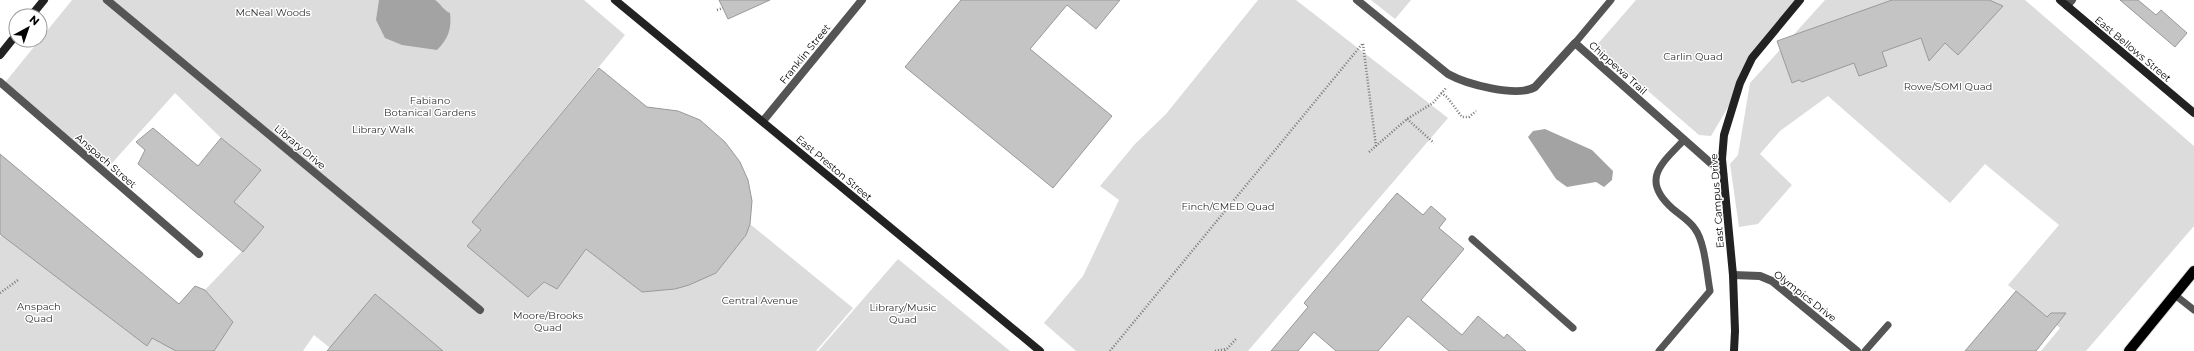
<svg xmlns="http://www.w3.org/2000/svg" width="2194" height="351" viewBox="0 0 2194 351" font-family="Montserrat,sans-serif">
	<rect width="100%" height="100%" fill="#fff"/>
	<!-- green -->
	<g fill="#dcdcdc">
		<path d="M72,0H584L625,35L472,222L481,230L467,246L557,289L586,249L642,292L675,289L716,273L746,235L750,224L853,308L816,351H443L375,294L330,348L314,335L303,351H213L233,322L205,290L264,228L234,202L261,170L221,138L175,93L104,172L3,85Z"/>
		<path d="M1258,0H1296L1448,118L1248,351H1076L1044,323L1083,276L1119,200L1100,186L1135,144L1166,114Z"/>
		<path d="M1371,0H1411L1395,19Z"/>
		<path d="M1636,0H1800L1770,36L1711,136L1699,135L1596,46Z"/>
		<path d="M1825,0H2025L2194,146V226L2086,351H2041L2060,328L2008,285L2059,225L1985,164L1950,203L1828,96L1780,131L1760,154L1792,185L1758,224L1739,227L1730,164L1738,155L1750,83Z"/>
		<path d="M17,214V247L147,346L153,336L176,351H0V237Z"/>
		<path d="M898,259L1010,351H818Z"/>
	</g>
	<!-- water -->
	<g fill="#a3a3a3">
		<path d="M379,0H435C441,4 443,10 450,13C452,29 448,39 437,50L402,45L385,38L376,20Z"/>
		<path d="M1545,129L1592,150L1613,171L1612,180L1604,187L1596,182L1567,187L1556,179L1528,137L1533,131Z"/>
	</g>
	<!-- building -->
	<g fill="#c4c4c4" stroke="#999">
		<path d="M719,0H770L728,19Z"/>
		<path d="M961,0H1120L1096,29L1067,5L1030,49L1112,116L1053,188L905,67Z"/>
		<path d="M1892,0H1989L2003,6L1958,55L1945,43L1929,61L1921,38L1882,52L1887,66L1859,76L1854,63L1802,82L1799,80L1792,83L1777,41Z"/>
		<path d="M2120,0H2138L2156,15L2161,10L2187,33L2175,47Z"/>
		<path d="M599,68L647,107L678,111L700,120L725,142L740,162L748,180L752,201L750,224L746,235L716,273L689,285L675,289L642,292L586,249L557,289L544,282L528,297L467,246L481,230L472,222Z"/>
		<path d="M153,128L198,166L221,138L261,170L234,202L264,227L243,252L138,164L145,150L136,142Z"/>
		<path d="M0,154L179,304L195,286L205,290L233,322L214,351H176L152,338L147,346L0,234Z"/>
		<path d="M1397,193L1423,215L1431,206L1446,219L1439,228L1464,249L1421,300L1462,335L1478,316L1504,338L1507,334L1526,351H1449L1408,316L1378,351H1336L1314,332L1298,351H1271L1308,307L1304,303Z"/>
		<path d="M2016,291L2047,317L2051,313H2066L2036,351H1965Z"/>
		<path d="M375,294L392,308L443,351H327Z"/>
	</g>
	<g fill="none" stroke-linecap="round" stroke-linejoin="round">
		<defs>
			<path id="primary" d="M2129,351L2194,271"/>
		</defs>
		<!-- primary casing -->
		<use href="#primary" stroke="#dbdbdb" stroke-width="12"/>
		<!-- path -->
		<g stroke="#777" stroke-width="2.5" stroke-dasharray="1 2" stroke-linecap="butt">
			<path d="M717,10L723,8"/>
			<path d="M1363,44L1376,146"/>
			<path d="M1441,93L1447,97L1462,117H1469L1476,111"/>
			<path d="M1407,119L1434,143"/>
			<path d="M1369,152L1407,119L1433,103L1446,88"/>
			<path d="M0,293L18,280"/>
			<path d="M1110,351L1363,43"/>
			<path d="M1215,351L1226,349"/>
			<path d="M1225,351L1236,339"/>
		</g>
		<!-- lane -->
		<g stroke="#555" stroke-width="7">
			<path d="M1575,43L1611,0"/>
			<path d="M1472,239L1573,328"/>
			<path d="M2175,295L2194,310"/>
			<path d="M1659,351L1710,291C1707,275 1705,242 1695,229C1690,221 1680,215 1673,209C1640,180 1661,164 1684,140"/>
			<path d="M1865,351L1888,325"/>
		</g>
		<!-- street -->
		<g stroke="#555" stroke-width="8">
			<path d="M107,0L480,310"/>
			<path d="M1357,0L1448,74C1466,84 1517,98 1535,87L1575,43L1723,174"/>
			<path d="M2067,6L2072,0"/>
			<path d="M0,82L199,254"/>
			<path d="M763,121L862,0"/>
			<path d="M1733,275L1760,276L1772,281L1857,351"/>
		</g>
		<!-- secondary -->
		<g stroke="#222" stroke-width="8">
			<path d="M615,0L1040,351"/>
			<path d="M2060,0L2194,113"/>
			<path d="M31,16L44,0"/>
			<path d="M0,55L16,35"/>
			<path d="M1734,351L1735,331L1733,275L1722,159L1724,135L1740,83L1752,58L1800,0"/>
		</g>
		<!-- primary -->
		<use href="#primary" stroke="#000" stroke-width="10"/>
	</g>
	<g text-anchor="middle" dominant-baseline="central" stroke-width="3" stroke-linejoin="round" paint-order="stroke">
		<!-- park labels -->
		<g font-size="10" fill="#333" stroke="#fff">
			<text x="273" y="12">McNeal Woods</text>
			<text x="1693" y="56">Carlin Quad</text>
			<text x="1948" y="86">Rowe/SOMI Quad</text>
			<text x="430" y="100">Fabiano<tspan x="430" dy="12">Botanical Gardens</tspan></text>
			<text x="383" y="129">Library Walk</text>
			<text x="1228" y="206">Finch/CMED Quad</text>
			<text x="760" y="300">Central Avenue</text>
			<text x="39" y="306">Anspach<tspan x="39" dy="12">Quad</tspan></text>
			<text x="903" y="307">Library/Music<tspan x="903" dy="12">Quad</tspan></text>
			<text x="548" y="315">Moore/Brooks<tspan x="548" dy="12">Quad</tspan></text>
		</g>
		<!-- street labels -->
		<g font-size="10" fill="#000" stroke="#fff">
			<text transform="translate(2133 49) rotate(40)">East Bellows Street</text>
			<text transform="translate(805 54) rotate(-51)">Franklin Street</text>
			<text transform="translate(1618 68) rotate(42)">Chippewa Trail</text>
			<text transform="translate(300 147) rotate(40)">Library Drive</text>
			<text transform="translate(106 161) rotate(41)">Anspach Street</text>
			<text transform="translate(834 168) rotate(40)">East Preston Street</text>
			<text transform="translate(1717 201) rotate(-94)">East Campus Drive</text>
			<text transform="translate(1805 296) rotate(38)">Olympics Drive</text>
		</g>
	</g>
	<!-- north arrow -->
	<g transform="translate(28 28) rotate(40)"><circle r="19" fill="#ffffff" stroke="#999999"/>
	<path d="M0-3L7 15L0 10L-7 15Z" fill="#000000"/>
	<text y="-6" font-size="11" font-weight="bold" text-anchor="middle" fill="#000000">N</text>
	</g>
</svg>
